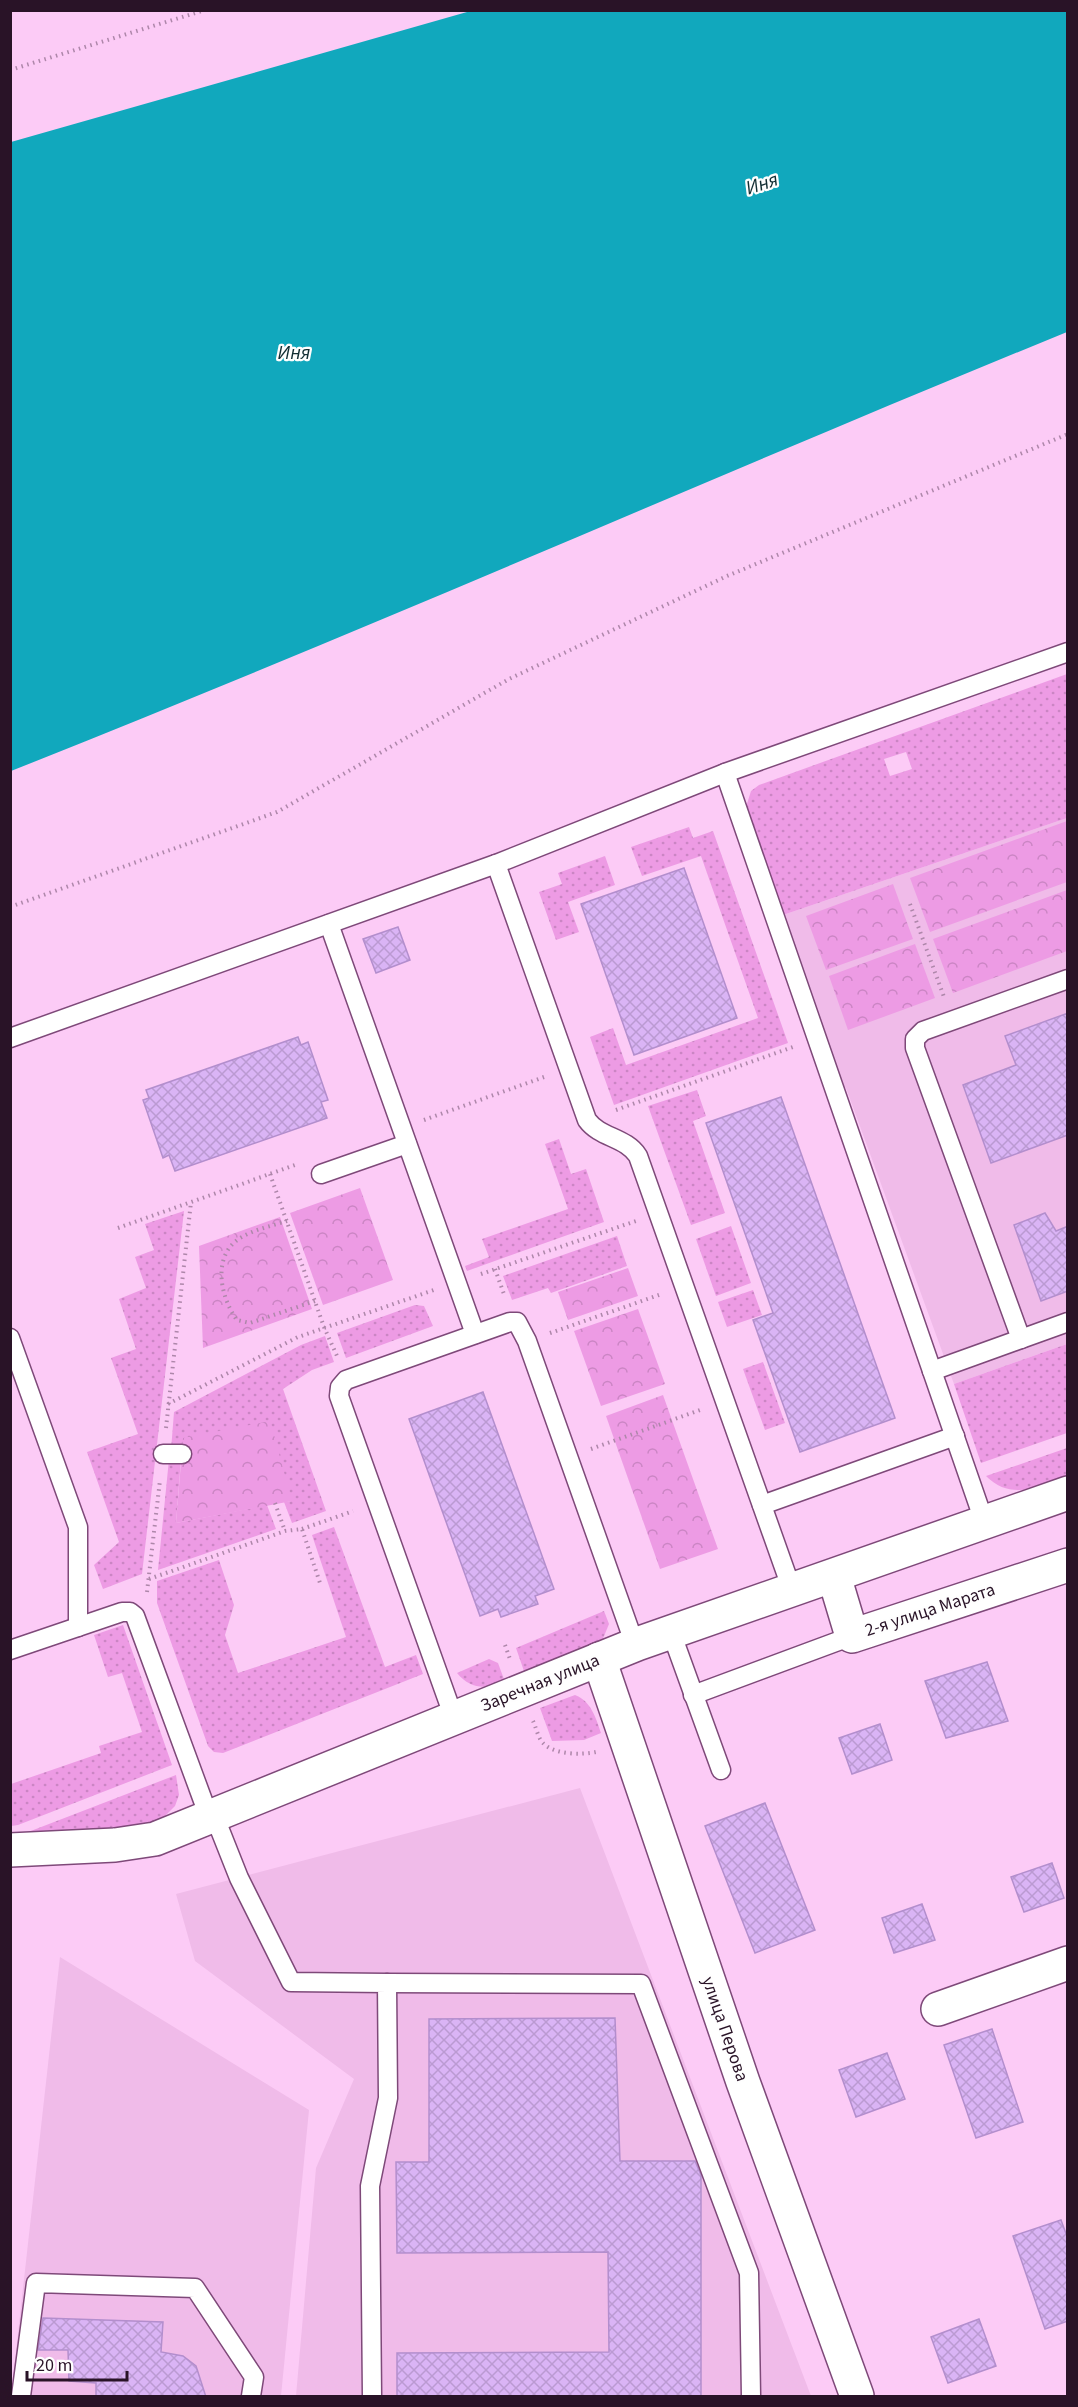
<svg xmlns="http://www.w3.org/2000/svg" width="1078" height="2407" viewBox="0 0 1078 2407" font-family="'Source Sans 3',sans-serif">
	<defs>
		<pattern id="grass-dots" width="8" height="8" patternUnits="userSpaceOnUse" patternTransform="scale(1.5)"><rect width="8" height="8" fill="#ed9be4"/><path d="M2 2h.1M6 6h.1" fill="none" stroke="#cb85c4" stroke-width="1.8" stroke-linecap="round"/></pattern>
		<pattern id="park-crowns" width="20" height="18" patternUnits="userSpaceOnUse" patternTransform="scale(1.5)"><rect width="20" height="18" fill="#ed9be4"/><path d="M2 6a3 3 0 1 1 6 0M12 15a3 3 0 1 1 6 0" fill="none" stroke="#cb85c4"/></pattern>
		<pattern id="building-cross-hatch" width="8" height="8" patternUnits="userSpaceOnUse" patternTransform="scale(1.5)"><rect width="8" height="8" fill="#dab4f5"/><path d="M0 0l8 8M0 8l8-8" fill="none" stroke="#bb9ad2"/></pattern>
	</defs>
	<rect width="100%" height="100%" fill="#fccbf6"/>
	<!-- built -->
	<g fill="#f0bbe9">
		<path d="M1067,818V1344L954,1384L846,1088L842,1086L783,915Z"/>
		<path d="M580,1788L811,2396H296L316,2168L354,2079L195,1961L176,1894Z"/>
		<path d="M60,1957L309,2110L281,2396H11Z"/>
	</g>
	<!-- grass -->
	<g fill="url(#grass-dots)" fill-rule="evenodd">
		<path d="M1067,674V818L783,915L746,807L751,791L759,785ZM906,752L912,769L890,776L884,759Z"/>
		<path d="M689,827L693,838L713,831L788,1043L614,1105L590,1037L613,1028L626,1065L758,1018L701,856L642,876L631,847Z"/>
		<path d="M605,856L615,885L568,902L579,932L556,940L539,892L562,884L558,873Z"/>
		<path d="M697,1090L706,1116L693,1121L725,1213L691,1225L648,1106Z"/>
		<path d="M559,1139L571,1174L586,1169L604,1222L467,1271L465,1266L489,1257L482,1239L568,1209L545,1144Z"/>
		<path d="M184,1211L142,1574L103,1589L94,1565L119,1542L87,1452L138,1434L111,1358L136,1349L119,1299L146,1288L135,1257L154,1250L145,1224Z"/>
		<path d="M731,1226L751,1283L716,1296L696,1239Z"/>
		<path d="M617,1236L627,1266L551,1293L548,1288L512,1300L503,1276Z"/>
		<path d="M753,1290L762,1315L727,1327L718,1302Z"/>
		<path d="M415,1305L424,1306L433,1326L346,1358L337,1333Z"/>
		<path d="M325,1336L334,1362L312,1370L283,1389L326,1511L292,1523L284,1502L291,1501L182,1449L171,1450L174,1412L301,1345Z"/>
		<path d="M1067,1344V1433L981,1463L954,1384Z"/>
		<path d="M763,1362L785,1423L765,1430L743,1369Z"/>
		<path d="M1067,1448V1477C1038,1487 1011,1501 986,1476Z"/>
		<path d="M169,1459H181L176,1523L267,1505L276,1529L158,1570Z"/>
		<path d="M334,1527L385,1667L416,1655L423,1674L223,1753L214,1752L208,1746L157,1603V1581L219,1560L234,1605L225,1635L238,1673L346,1637L312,1535Z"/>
		<path d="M604,1611L609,1624L602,1641L525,1674L516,1648Z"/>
		<path d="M123,1625L172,1765L18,1825L11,1826V1784L101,1753L99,1746L142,1732L122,1673L108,1677L94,1635Z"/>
		<path d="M489,1659L498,1663L505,1682C486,1689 471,1690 457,1673Z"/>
		<path d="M575,1695C591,1701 596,1718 601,1733L584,1740L552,1741L540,1708Z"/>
		<path d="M176,1775L179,1795L175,1806L164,1817L141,1828L23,1834Z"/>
	</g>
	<!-- park -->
	<g fill="url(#park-crowns)">
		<path d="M1067,821V882L930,932L910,878Z"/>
		<path d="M893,884L913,939L826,970L806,916Z"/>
		<path d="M1067,890V951L953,993L933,939Z"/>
		<path d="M915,944L935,998L848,1030L829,976Z"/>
		<path d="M360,1188L393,1280L323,1305L290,1213Z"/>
		<path d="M280,1217L312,1309L203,1348L199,1246Z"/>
		<path d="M628,1268L638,1296L568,1320L558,1292Z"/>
		<path d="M638,1309L665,1384L601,1406L574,1331Z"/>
		<path d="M663,1395L718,1549L660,1569L606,1416Z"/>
		<path d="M270,1421L292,1501L176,1523L183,1438Z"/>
	</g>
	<!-- water -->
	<path fill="#11a8bd" d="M474,10L1067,11V332C714,476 365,631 11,771V142Z"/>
	<!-- building -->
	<g fill="url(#building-cross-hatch)" stroke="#b38ecd" stroke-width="1.5">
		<path d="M684,868L737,1018L634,1055L581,904Z"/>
		<path d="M398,927L410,960L376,973L363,939Z"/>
		<path d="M1068,1013V1135L991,1163L963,1085L1016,1065L1005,1036Z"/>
		<path d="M298,1037L301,1045L308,1042L328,1100L321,1102L327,1118L175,1171L169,1155L163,1158L143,1100L149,1098L146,1090Z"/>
		<path d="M781,1097L895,1418L800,1452L753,1320L773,1313L706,1123Z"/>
		<path d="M1045,1213L1056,1231L1068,1226V1291L1041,1301L1014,1225Z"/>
		<path d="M483,1392L554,1589L535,1596L538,1604L501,1617L498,1609L480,1616L409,1419Z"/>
		<path d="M987,1662L1008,1721L946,1738L925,1681Z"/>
		<path d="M880,1724L892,1760L852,1774L839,1738Z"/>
		<path d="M765,1803L815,1930L755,1953L705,1826Z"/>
		<path d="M1052,1863L1064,1898L1024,1912L1011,1877Z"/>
		<path d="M922,1904L935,1940L894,1953L882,1918Z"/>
		<path d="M615,2018L620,2161H695L701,2175V2397H397V2353L609,2352L608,2252L397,2253L396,2162H429V2019Z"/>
		<path d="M992,2029L1023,2122L976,2138L944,2045Z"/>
		<path d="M887,2053L905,2099L856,2117L839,2070Z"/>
		<path d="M1061,2220L1068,2239V2321L1045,2329L1013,2236Z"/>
		<path d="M43,2318L163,2322L161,2352L183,2356L196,2366L206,2397H96V2383L69,2381L68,2350H38Z"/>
		<path d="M979,2319L996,2366L948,2383L931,2337Z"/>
	</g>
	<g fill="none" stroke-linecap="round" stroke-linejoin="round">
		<defs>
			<g id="lane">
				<path d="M725,773L985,1524"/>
				<path d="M496,864L587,1120C600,1138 626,1137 638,1156L792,1590"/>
				<path d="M329,924L475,1334"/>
				<path d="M10,1038L496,864L725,773L1068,652"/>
				<path d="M321,1174L407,1144"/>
				<path d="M10,1338L78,1527V1627"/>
				<path d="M1021,1339L915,1048V1039L923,1031L1068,979"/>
				<path d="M932,1371L1068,1322"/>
				<path d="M163,1454H182"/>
				<path d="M762,1505L955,1436"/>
				<path d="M671,1632L721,1770"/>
				<path d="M10,1650L122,1612H130L135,1616L209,1817"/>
				<path d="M693,1695L852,1636"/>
				<path d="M454,1718L339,1396L340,1387L346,1380L510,1322H517L527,1341L635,1645"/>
				<path d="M214,1815L239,1878L291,1982L387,1983L388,2098L370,2186L372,2396"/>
				<path d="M387,1983L641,1984L749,2273L751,2396"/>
				<path d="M21,2396L36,2283L195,2288L254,2377L251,2396"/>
			</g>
			<g id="street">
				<path d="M834,1576L852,1636L1068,1565"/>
				<path d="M599,1659L743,2082L857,2396"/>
				<path d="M10,1850L115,1845L155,1839L637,1644L1068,1493"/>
				<path d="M938,2009L1068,1963"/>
			</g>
		</defs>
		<!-- lane casing -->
		<use href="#lane" stroke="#7e4979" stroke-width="21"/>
		<!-- street casing -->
		<use href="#street" stroke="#7e4979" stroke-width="36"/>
		<!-- path -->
		<g stroke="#ae87aa" stroke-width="4" stroke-dasharray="1.5 4.5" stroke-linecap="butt">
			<path d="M10,70L205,10"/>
			<path d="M910,904L944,997"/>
			<path d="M10,907L277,812L509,679L727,576L1068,434"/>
			<path d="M616,1110L793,1047"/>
			<path d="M424,1120L544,1077"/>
			<path d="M270,1174L324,1327L337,1356"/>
			<path d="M287,1221C272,1226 255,1229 242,1237C211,1254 220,1297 237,1320L250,1323L315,1301"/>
			<path d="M118,1228L298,1164"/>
			<path d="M495,1269L505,1297"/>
			<path d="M481,1274L636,1221"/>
			<path d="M550,1333L659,1295"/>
			<path d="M168,1404L298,1337L434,1290"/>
			<path d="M166,1428L191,1202"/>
			<path d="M591,1449L703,1409"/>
			<path d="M275,1503L285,1531"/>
			<path d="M302,1529L353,1511"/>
			<path d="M149,1579L285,1531L302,1529L321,1586"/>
			<path d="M147,1592L160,1480"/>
			<path d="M505,1645L510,1659"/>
			<path d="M533,1721C536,1727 538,1738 543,1743C554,1755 582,1755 596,1752"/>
		</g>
		<!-- lane -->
		<use href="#lane" stroke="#fff" stroke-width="18"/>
		<!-- street -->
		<use href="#street" stroke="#fff" stroke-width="33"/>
	</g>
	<g text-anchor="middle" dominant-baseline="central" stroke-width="4.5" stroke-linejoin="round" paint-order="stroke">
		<!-- street labels -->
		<g font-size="18" fill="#291327" stroke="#fefefe">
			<text transform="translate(930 1610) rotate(-18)">2-я улица Марата</text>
			<text transform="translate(540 1683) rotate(-22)">Заречная улица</text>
			<text transform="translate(725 2029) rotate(71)">улица Перова</text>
		</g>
		<!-- water labels -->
		<g font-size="20" font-style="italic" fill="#122e33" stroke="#fefefe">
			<text transform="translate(762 184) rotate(-18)">Иня</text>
			<text x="294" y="353">Иня</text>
		</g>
	</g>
	<!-- border -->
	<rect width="1078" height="2407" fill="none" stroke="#291327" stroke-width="24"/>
	<!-- scale -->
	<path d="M27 2371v9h100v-9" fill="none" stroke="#291327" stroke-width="3"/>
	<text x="36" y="2371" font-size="18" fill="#291327" stroke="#fefefe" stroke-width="4.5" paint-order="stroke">20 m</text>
</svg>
